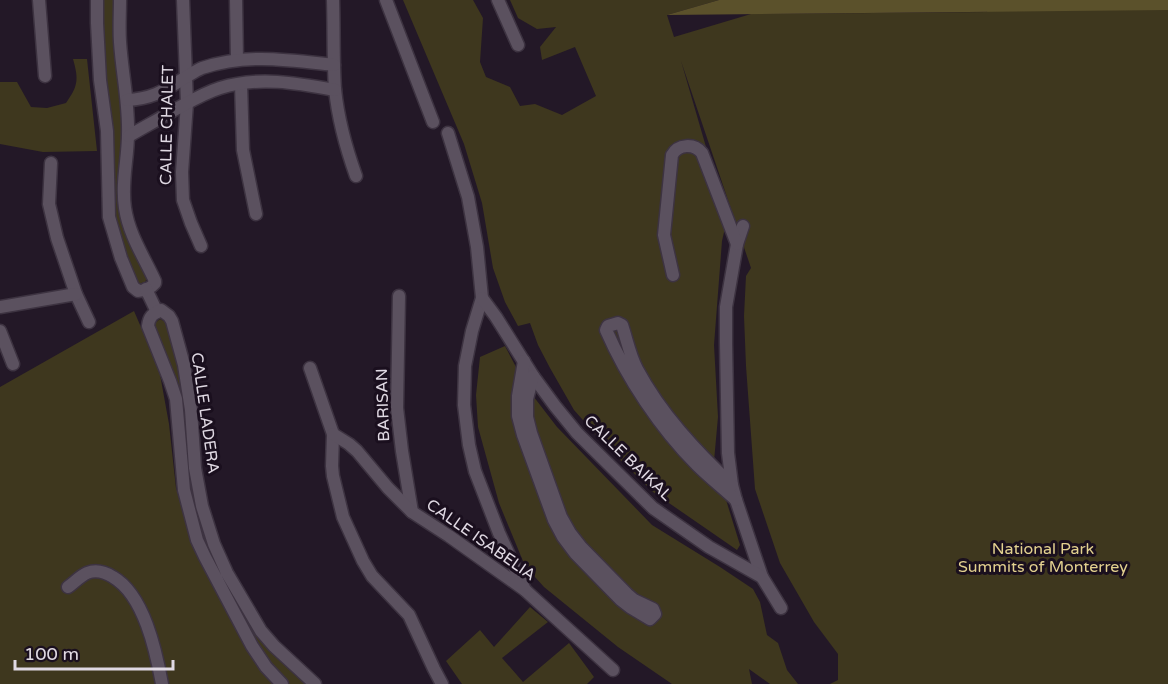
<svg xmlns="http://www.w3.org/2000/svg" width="1168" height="684" viewBox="0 0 1168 684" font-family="'Varela Round',sans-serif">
	<rect width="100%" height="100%" fill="#231827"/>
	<!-- green -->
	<g fill="#3e371e">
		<path d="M103,0H114L123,125L122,218L126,236L133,252L148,276L145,282L138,284L131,272L114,217L111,123L104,51Z"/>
		<path d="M403,0H473L483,18L480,62L486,77L510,87L520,106L535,104L562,115L596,96L575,47L542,60L540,47L556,27L537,29L518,18L510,0H719L667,15L674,37L751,14L987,12L989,0H1168V684H830L838,680V654L814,622L780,563L755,489L746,366L744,316L746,276L751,268L681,61L727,219L722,241L714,345L718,417L714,461L740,545L737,550L653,492L605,445L574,410L550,368L538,345L530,323L518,326L505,302L493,268L482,203L464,144Z"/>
		<path d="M73,59H87L97,151L43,152L0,144V82H17L31,107L47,108L66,103C78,86 79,80 73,59Z"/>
		<path d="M134,311L159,369L169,424L176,488L194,548L227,613L262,671L275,684H0V387Z"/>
		<path d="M160,319L167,323L179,367L186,414L193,491L201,523L213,554L255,634L265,646L306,684H288L274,670L255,642L209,556L197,525L189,493L185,462L154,324Z"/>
		<path d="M505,346L527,388L557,427L652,525L720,567L753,589L760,602L767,635L778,643L787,670L798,684H770L749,669L752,684H672L618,647L544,587L525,566L499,503L478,427L476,395L480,357Z"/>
		<path d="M530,607L548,622L502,658L523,682L569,643L594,677L587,684H462L446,661L480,630L494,647Z"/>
	</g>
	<!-- forest -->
	<path fill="#5b512b" d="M719,0H1168V10L667,15Z"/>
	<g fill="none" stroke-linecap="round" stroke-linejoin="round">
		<defs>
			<g id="minor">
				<path d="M39,0L45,76"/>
				<path d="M97,0V23L100,80L107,131L109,217L121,258L133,287L138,291C144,291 151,288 155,283V281C144,257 129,235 125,208C121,183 128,159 128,134C129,103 122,73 120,42C119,28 120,14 120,0"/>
				<path d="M183,0L187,103L182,172L183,200L191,223L201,246"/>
				<path d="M236,0L237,60"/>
				<path d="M333,0C334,30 333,60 335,89C338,119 346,148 356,176"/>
				<path d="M386,0L433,122"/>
				<path d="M498,0L518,45"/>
				<path d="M241,84L243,150L256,214"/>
				<path d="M127,100C153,99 165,90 186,77C191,74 197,70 202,68C247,53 289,60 334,65"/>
				<path d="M448,133L468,197L477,247L482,298L472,331L465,366L464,405L469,445L475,471L499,533L525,590"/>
				<path d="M129,136C142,128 156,121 169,113C186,104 201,94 220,88C258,76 297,83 335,90"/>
				<path d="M51,163L49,204L57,238L76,294L89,322"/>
				<path d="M743,226L737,244L726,307V343L728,453L732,485L736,500L762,577"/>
				<path d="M673,275L664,235L672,155C678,144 694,143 702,153L737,244"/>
				<path d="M146,289L157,312"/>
				<path d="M399,296L397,408L402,451L412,512"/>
				<path d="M482,298L496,317L533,376L555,406L577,433L653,508L709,547L762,577L781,608"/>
				<path d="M0,307L76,294"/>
				<path d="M0,331L13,364"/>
				<path d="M524,361L518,396V416L523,435L554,520L563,537L575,553L621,600L630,607L650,619L655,614L653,609L634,600L627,594L581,547L570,533L561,517L531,433L527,417V399L533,376"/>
				<path d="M310,368L333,434L332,466L333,476L343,517L363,561L372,576L409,615L434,669L442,684"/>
				<path d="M333,434L349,444L357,451L388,488L412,512L449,536L525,590L613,670"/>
				<path d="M732,485C696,451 661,414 637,369C630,356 627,340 622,325L618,323L608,326L606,330C627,378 660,428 697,465C709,477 723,488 736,500"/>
				<path d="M68,587C74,583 80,576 87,573C97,569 105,572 113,577C144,595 156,651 162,684"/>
				<path d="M282,684L266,667L252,646L205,557L197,540L184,490L176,399L170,381L148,326C149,317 152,314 161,310L169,316L172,321L184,365L191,410L195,468L202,506L214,544L227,573L261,631L274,646L315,684"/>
			</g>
		</defs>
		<!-- minor casing -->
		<use href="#minor" stroke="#3d3341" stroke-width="15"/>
		<!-- minor -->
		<use href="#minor" stroke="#5b515f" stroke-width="12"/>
	</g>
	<g text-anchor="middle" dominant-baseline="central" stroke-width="6" stroke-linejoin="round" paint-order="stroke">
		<!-- street labels -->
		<g font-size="16" fill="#e0d9e3" stroke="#1a0f1e">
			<text transform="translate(167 125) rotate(-89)">CALLE CHALET</text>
			<text transform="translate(383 405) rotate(-92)">BARISAN</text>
			<text transform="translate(205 413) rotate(82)">CALLE LADERA</text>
			<text transform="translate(628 458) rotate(44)">CALLE BAIKAL</text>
			<text transform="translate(481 540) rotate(35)">CALLE ISABELIA</text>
		</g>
		<!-- park labels -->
		<g font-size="16" fill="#e3d18f" stroke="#1a0f1e">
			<text x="1043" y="549">National Park<tspan x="1043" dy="18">Summits of Monterrey</tspan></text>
		</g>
	</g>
	<!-- scale -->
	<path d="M15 660v9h158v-9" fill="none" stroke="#e0d9e3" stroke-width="3"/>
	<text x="24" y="660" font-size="18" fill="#e0d9e3" stroke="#1a0f1e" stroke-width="4.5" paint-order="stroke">100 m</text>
</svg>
